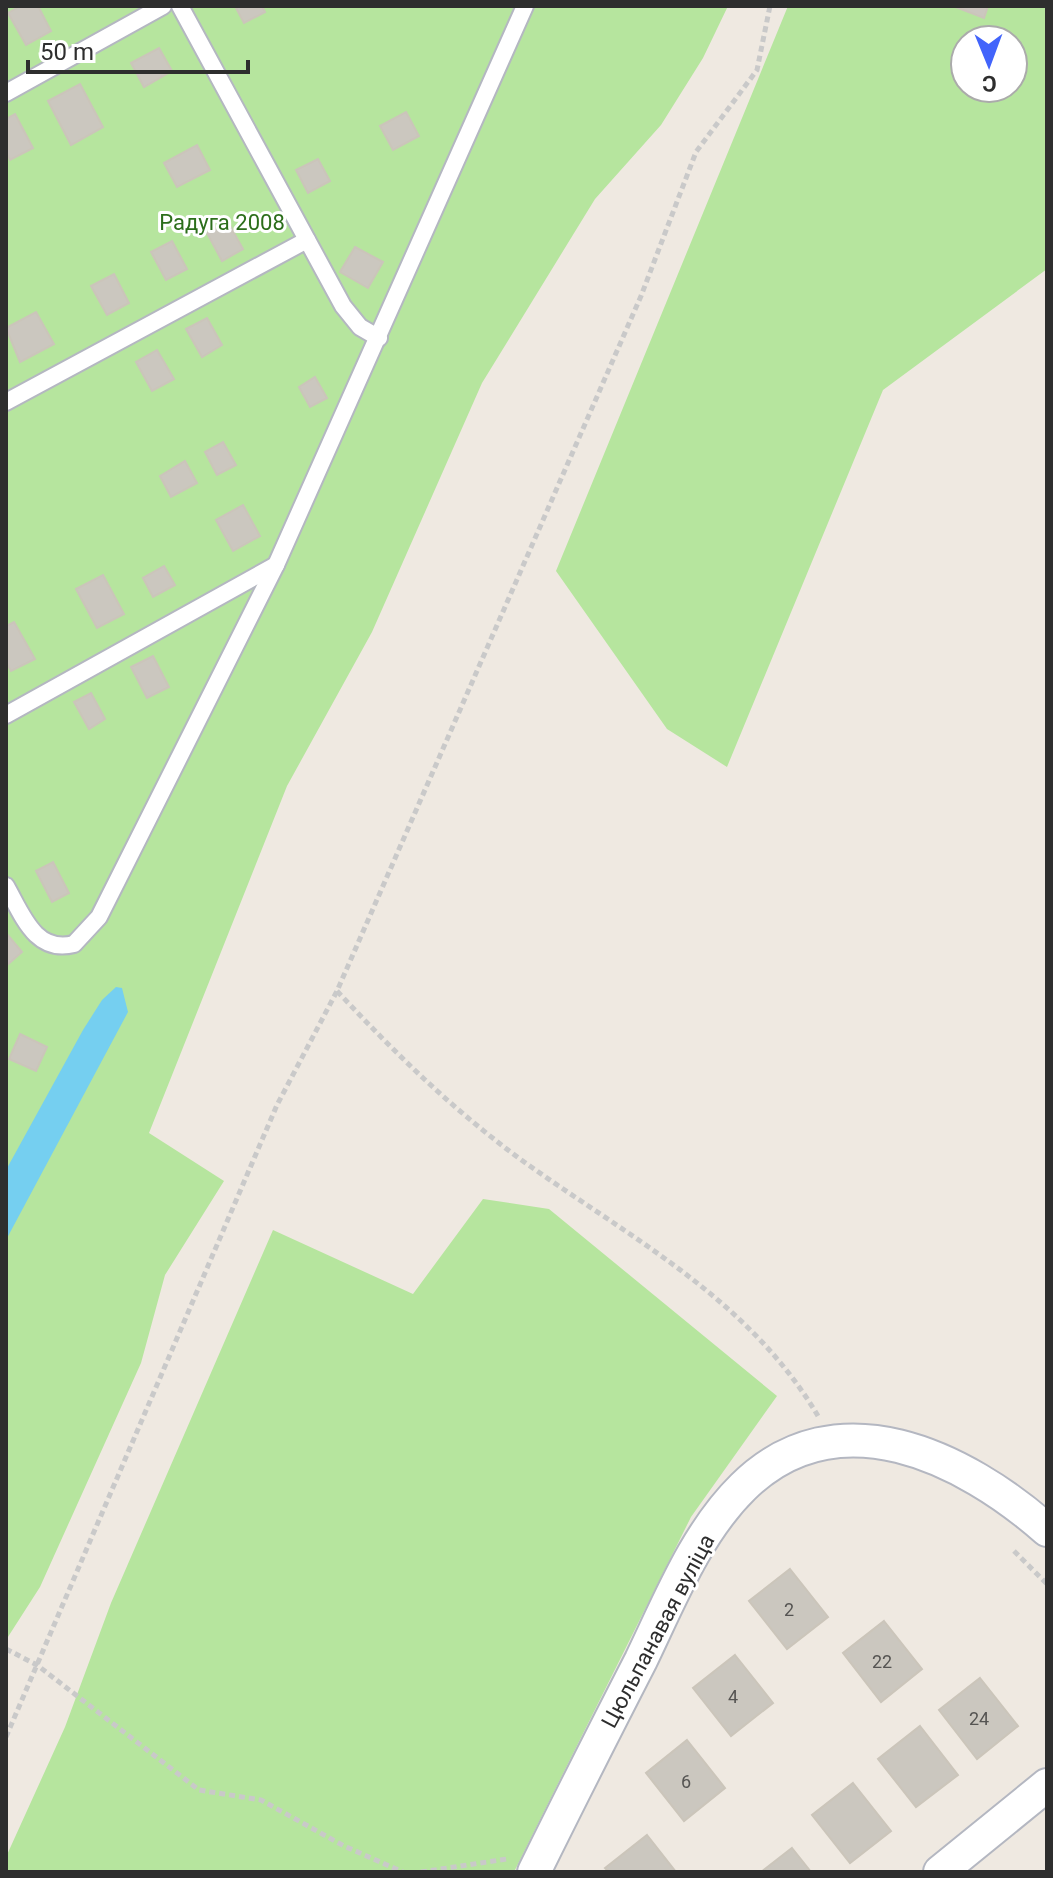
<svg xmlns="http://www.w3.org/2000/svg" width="1053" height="1878" viewBox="0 0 1053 1878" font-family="Roboto,sans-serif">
	<rect width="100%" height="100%" fill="#efe9e1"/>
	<!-- green -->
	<g fill="#b6e59e" fill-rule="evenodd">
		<path d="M6,6H728L703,58L661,125L595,199L482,383L372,632L287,786L149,1133L224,1181L165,1275L141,1363L40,1587L6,1640Z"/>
		<path d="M788,6H1047V269L883,390L727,767L667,729L556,571ZM965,40H1013V88H965Z"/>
		<path d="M483,1199L549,1209L777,1396L691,1517L514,1872H6V1857L65,1727L111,1603L273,1230L413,1294Z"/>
	</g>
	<!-- water -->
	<path fill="#75cff0" d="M116,987L122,988L128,1012L6,1240V1170L83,1030L102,1000Z"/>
	<!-- building -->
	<g fill="#cbc7bf" stroke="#cbc5ba" stroke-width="2">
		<path d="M20,6H38L51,31L26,45L8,13Z"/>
		<path d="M235,6H262L265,12L244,23Z"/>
		<path d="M953,6H988L984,18Z"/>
		<path d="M159,48L172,71L144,87L131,63Z"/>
		<path d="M80,84L103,127L71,145L48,101Z"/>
		<path d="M406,112L419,136L393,150L380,126Z"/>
		<path d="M15,114L33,148L10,160L6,152V119Z"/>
		<path d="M197,145L210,170L177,187L164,163Z"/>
		<path d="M318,159L330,181L308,193L296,170Z"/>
		<path d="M228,222L243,249L222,261L207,233Z"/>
		<path d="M172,241L187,269L166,280L151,252Z"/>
		<path d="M355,247L383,262L368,288L340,272Z"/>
		<path d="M114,274L129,303L107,315L91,286Z"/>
		<path d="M36,312L54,344L20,362L6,328Z"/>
		<path d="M207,318L222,345L202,357L186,329Z"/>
		<path d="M157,350L174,379L152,391L136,362Z"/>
		<path d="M315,377L327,398L310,407L299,387Z"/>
		<path d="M223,442L236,465L217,475L205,452Z"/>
		<path d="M185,461L197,483L171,497L160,476Z"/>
		<path d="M243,505L260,536L233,551L216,520Z"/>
		<path d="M164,566L175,585L153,597L143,578Z"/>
		<path d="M103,575L124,614L97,628L76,589Z"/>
		<path d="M14,622L35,659L11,671L6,662V626Z"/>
		<path d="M153,656L169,687L147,698L131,667Z"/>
		<path d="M91,693L105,719L89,729L74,702Z"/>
		<path d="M53,862L69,893L52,902L36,871Z"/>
		<path d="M6,933L22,952L6,966Z"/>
		<path d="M20,1034L47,1047L36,1071L9,1059Z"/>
		<path d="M790,1569L828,1617L787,1649L749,1601Z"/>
		<path d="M884,1621L922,1669L881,1702L843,1653Z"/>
		<path d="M735,1655L773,1703L731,1736L693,1688Z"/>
		<path d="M980,1678L1018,1726L977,1759L939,1710Z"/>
		<path d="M920,1726L958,1775L916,1807L878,1759Z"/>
		<path d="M687,1740L725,1788L684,1821L646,1773Z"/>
		<path d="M853,1783L891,1831L850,1863L812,1815Z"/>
		<path d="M647,1835L676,1872H609L605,1868Z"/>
		<path d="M792,1848L811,1872H761Z"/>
	</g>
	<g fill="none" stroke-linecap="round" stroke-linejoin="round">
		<defs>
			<g id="service">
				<path d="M180,6L343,306L360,327L379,338"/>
				<path d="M6,93L163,6"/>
				<path d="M6,402L307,240"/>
				<path d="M6,715L276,565"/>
				<path d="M6,886C22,914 35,954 74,944L99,917L276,565L525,6"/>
			</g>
			<g id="minor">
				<path d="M534,1872C569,1801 605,1730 641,1660C669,1602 696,1533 743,1487C837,1394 964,1457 1047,1530"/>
				<path d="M940,1872L1047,1785"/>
			</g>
		</defs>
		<!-- service casing -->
		<use href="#service" stroke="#b4b7c1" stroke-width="20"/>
		<!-- minor casing -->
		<use href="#minor" stroke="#b4b7c1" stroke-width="36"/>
		<!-- path -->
		<g stroke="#c9c9c9" stroke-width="5" stroke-dasharray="6 4" stroke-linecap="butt">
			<path d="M337,991C394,1052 449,1106 516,1156C626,1236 747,1296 818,1416"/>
			<path d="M1014,1551L1047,1584"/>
			<path d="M6,1649L37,1665L199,1790L261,1800L344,1846L403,1872"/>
			<path d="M6,1737L277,1105L337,991L641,296L696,152L757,70L770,6"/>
			<path d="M421,1872L507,1859"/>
		</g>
		<!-- service -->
		<use href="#service" stroke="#fff" stroke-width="16"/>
		<!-- minor -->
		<use href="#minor" stroke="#fff" stroke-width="32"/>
	</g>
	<g text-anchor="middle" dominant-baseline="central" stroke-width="6" stroke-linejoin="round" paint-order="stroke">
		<!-- number labels -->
		<g font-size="18" fill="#555452">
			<text x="789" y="1609">2</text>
			<text x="882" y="1661">22</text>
			<text x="733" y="1696">4</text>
			<text x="979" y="1718">24</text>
			<text x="686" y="1781">6</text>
		</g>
		<!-- park labels -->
		<g font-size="22" fill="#2c6e1b" stroke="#fff">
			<text x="222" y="222">Радуга 2008</text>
		</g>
		<!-- street labels -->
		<g font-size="22" fill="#2e2e2e" stroke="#fff">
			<text transform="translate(658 1631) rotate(-62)">Цюльпанавая вуліца</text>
		</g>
	</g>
	<!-- border -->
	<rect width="1053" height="1878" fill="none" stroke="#2e2e2e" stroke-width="16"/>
	<!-- north arrow -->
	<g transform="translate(989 64) rotate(179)"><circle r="38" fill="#ffffff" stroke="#ababab" stroke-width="2"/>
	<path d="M0-6L14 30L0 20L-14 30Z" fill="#4264fb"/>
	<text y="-12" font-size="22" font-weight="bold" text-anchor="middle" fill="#2e2e2e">С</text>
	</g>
	<!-- scale -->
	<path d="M28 60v12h220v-12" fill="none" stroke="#2e2e2e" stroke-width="4"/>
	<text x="40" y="60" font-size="24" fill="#2e2e2e" stroke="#ffffff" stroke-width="6" paint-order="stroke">50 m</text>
</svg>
